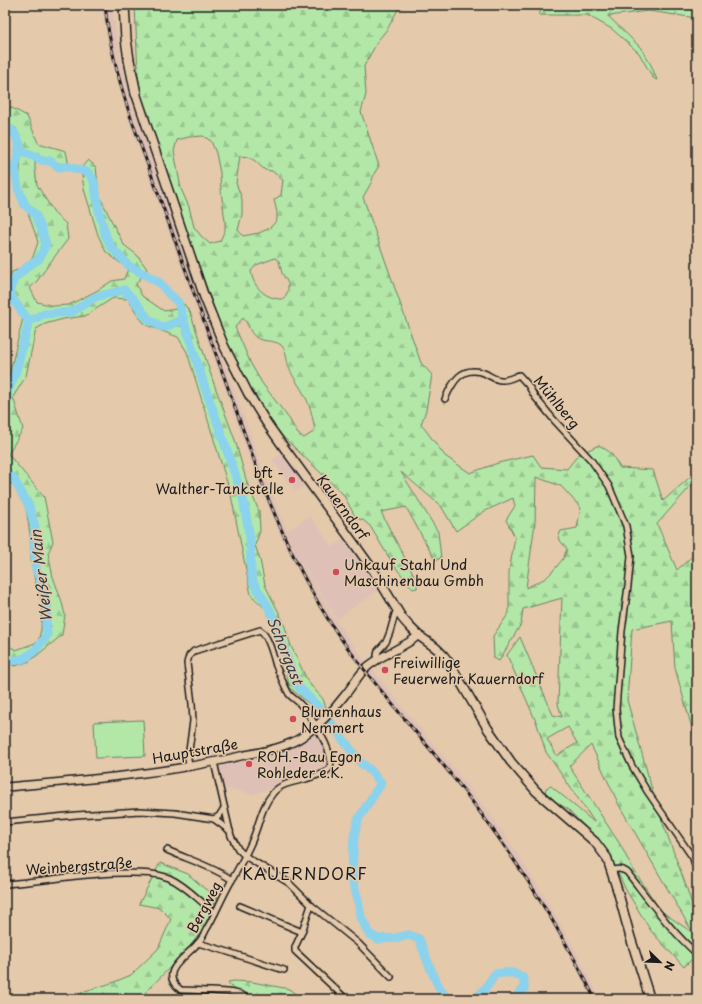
<svg xmlns="http://www.w3.org/2000/svg" width="702" height="1004" viewBox="0 0 702 1004" font-family="'Playpen Sans',sans-serif">
	<defs>
		<pattern id="forest-firs" width="22" height="20" patternUnits="userSpaceOnUse"><rect width="22" height="20" fill="#b3e7a8"/><path d="M5 1l3.5 6h-7zM16 11l3.5 6h-7z" fill="#99c690"/></pattern>
	</defs>
	<rect width="100%" height="100%" fill="#e4c9ab"/>
	<filter id="ink" filterUnits="userSpaceOnUse"><feTurbulence type="fractalNoise" baseFrequency=".025" numOctaves="2"/><feDisplacementMap in="SourceGraphic" scale="8" xChannelSelector="R" yChannelSelector="G"/><feConvolveMatrix kernelMatrix="1 2 1 2 8 2 1 2 1" color-interpolation-filters="sRGB"/></filter>
	<g filter="url(#ink)">
		<!-- built -->
		<g fill="#dec0b7">
			<path d="M102,5H111L115,30L122,64L137,117L266,479L287,531L310,516L332,547L347,538L381,588L337,619L298,554L303,564L331,613L355,648L395,698L463,780L490,814L515,850L541,891L564,930L579,957L600,999H592L580,975L543,909L526,882L500,843L457,786L349,654L336,635L319,609L296,568L282,539L261,489L128,119L113,66L106,31Z"/>
			<path d="M283,453L306,484L295,492L273,460Z"/>
			<path d="M317,729L328,753L329,763L328,768L324,771L254,794L222,788L218,770L219,766L222,763L276,750Z"/>
		</g>
		<!-- forest -->
		<g fill="url(#forest-firs)" stroke="#688262" fill-rule="evenodd">
			<path d="M135,5H409L398,9L388,28L379,39L364,66L366,94L361,112L379,166L375,172L371,183L363,197L421,363L432,375L426,410L421,424L445,456L470,473L498,463L533,455L541,467L567,469L578,455L599,445L611,453L620,468L653,470L663,501L697,471V479L657,524L677,570L697,552V746L675,668L672,621L632,629L627,700L656,804L686,886L697,921V954L684,967L651,931L626,890L607,850L568,809L545,796L546,788L551,786L595,823L546,752L537,724L507,655L520,637L553,715L562,717L558,704L562,598L523,609L521,624L499,661L494,658L493,636L509,613V572L515,537L506,520L515,506L513,498L483,512L456,531L441,506L401,472L438,532L441,558L435,560L406,507L381,512L390,530L417,581V588L413,589L393,564L370,526L363,520L356,518L343,494L276,430L234,361L213,305L174,196L143,104L138,76ZM203,136L211,141L216,153L220,173L221,191L225,221V230L220,241L210,244L201,236L194,227L189,207L181,189L174,151L177,140L189,137ZM240,156L249,157L255,161L265,170L272,171L283,180L281,195L274,200L277,212V220L270,228L259,233L243,236L238,230L242,214V199L236,183ZM275,258L279,261L282,273L288,283V291L284,299C267,300 253,288 251,271L256,265ZM243,318C249,324 249,333 257,338C264,342 275,340 281,345C287,351 286,358 288,365C292,377 301,387 306,398C311,408 313,419 315,431L304,438L297,433L290,420L262,383L251,364L235,327ZM536,477L561,486L581,508L577,528L561,531L558,538L567,549L563,559L552,572L546,578L526,588L535,522ZM568,727L577,743L557,756L547,739ZM591,745L619,805L693,933L661,911L631,866L621,846L569,766Z"/>
			<path d="M583,5H697V18L648,11L608,16L640,47L651,65L657,80L653,78L639,53L612,29L587,15H539L542,8L584,7Z"/>
			<path d="M5,106L12,108L27,116L38,143L66,151L69,167L52,160L35,154V168L37,185L55,214L66,224L68,239L49,264L37,281L30,288L37,302L54,306L69,305L98,290L112,281L124,279L128,269L106,252L98,235L84,189L81,168L88,160L96,167L99,195L113,224L124,245L137,255L147,269L136,284L142,296L164,311L176,309L184,304L190,312L214,384L235,440L247,483L259,511L260,531L255,545L260,560L265,585L283,621L291,646L308,682L323,699L328,714L323,719L319,712L289,687L286,665L278,644L277,634L269,612L251,595L231,495L187,352L178,337L146,325L139,317L128,299L113,298L85,316L63,319L45,324L36,329L26,376L13,397L23,429L8,454L44,497L53,542L48,553L53,577L61,599L65,615L62,635L30,661L15,666L5,662V644L16,650L38,642L41,630L42,602L35,581L31,561L30,534L26,508L13,485L5,480V393L23,318L5,295L12,272L22,268L33,257L38,242L23,198L19,183L22,143L16,128L5,123Z"/>
			<path d="M160,863L188,874L205,889L218,896L202,931L186,951L139,999H58L112,983L131,975L158,949L171,919L160,908L139,904Z"/>
			<path d="M234,981L252,982L289,989L302,999H254L233,989L228,982Z"/>
		</g>
		<!-- garden -->
		<path fill="#b3e7a8" stroke="#688262" d="M143,720L145,756L96,758L94,722Z"/>
		<g fill="none" stroke-linecap="round" stroke-linejoin="round">
			<!-- river -->
			<g stroke="#8bd2ec" stroke-width="9">
				<path d="M5,125L14,132L20,145L15,169L18,188L25,205L35,214L41,228L46,244L39,259L28,266L14,279L9,291L14,301L29,321L16,371L8,391L5,404"/>
				<path d="M19,148L26,153L41,160L50,161L58,167H69L83,171L89,173L94,182L100,216L106,236L111,247L129,266L146,275L160,283L168,293L178,302L205,388L219,427L243,498L250,538L251,571L253,582L269,608L276,624L291,670L298,686L321,710L360,762L371,771L381,783L371,799L358,820L354,836L352,870L353,882L358,900L361,917L369,934L378,939L396,938L409,935L419,939C425,953 437,992 449,999"/>
				<path d="M29,321L44,314L72,312L95,297L124,290L134,300L148,319L160,326L165,327L177,322L183,318"/>
				<path d="M5,473L13,478L29,506L35,527L34,547L36,569L44,589L47,609L46,624L47,635C35,652 27,663 5,660"/>
				<path d="M475,999L485,989L495,974C507,972 514,971 524,979V989L516,997L509,999"/>
			</g>
			<defs>
				<g id="street">
					<path d="M445,399C453,381 462,365 484,373C489,375 495,380 501,380C507,381 514,377 519,375L528,385L535,397L554,420L591,460L609,486L626,526L631,556L628,586L622,631L616,709L619,738L632,766L647,791L693,858L697,873"/>
					<path d="M378,659L377,655L378,651L386,642L390,632L395,614L398,611"/>
					<path d="M214,762L231,836L238,849L245,856L289,883L311,905L358,943L391,977"/>
					<path d="M189,767L188,758L193,721L192,704L187,663L189,656L194,651L260,630C269,636 273,656 276,666C280,675 284,685 289,694C292,698 297,700 300,704C310,715 335,752 330,767C329,770 326,771 324,773C318,775 312,777 306,779C295,782 281,783 273,793C261,807 259,826 251,843C244,859 235,874 227,889C220,902 214,917 206,930C204,934 202,939 198,943C188,956 156,972 181,990C191,990 202,991 212,991C224,992 239,991 248,999"/>
					<path d="M214,819L219,816L224,808"/>
					<path d="M5,822L76,815L140,811L175,813L214,819L230,831"/>
					<path d="M167,850C189,860 212,866 232,880"/>
					<path d="M611,870C618,869 621,868 627,872C649,900 670,930 697,954"/>
					<path d="M5,884C47,881 88,872 130,873C142,873 156,873 169,878C187,886 199,901 215,913"/>
					<path d="M311,905L302,932L295,947V951L346,999"/>
					<path d="M240,906L302,932"/>
					<path d="M198,943L222,950L284,970"/>
				</g>
				<path id="secondary" d="M5,787C85,780 166,774 245,755C264,751 285,748 302,737C318,726 333,711 345,695C352,687 357,677 365,669C376,658 391,653 404,645C409,642 414,640 418,635"/>
				<path id="primary" d="M136,94L204,296L224,346L248,393L266,422L285,449L358,549L373,570L402,618L409,626L418,635L436,648L444,656L450,664L488,729L511,762L536,791L595,842L607,858L618,892L630,936L650,999"/>
				<path id="highway" d="M124,5L126,39L129,60L136,94"/>
			</defs>
			<!-- street casing -->
			<use href="#street" stroke="#1c1c1c" stroke-width="8"/>
			<!-- secondary casing -->
			<use href="#secondary" stroke="#1c1c1c" stroke-width="10"/>
			<!-- primary casing -->
			<use href="#primary" stroke="#1c1c1c" stroke-width="11"/>
			<!-- highway casing -->
			<use href="#highway" stroke="#1c1c1c" stroke-width="12"/>
			<!-- street -->
			<use href="#street" stroke="#e4c9ab" stroke-width="5"/>
			<!-- secondary -->
			<use href="#secondary" stroke="#e4c9ab" stroke-width="7"/>
			<!-- primary -->
			<use href="#primary" stroke="#e4c9ab" stroke-width="8"/>
			<!-- highway -->
			<use href="#highway" stroke="#e4c9ab" stroke-width="9"/>
			<defs>
				<path id="rail" d="M105,5C109,44 119,82 131,118L264,488C284,539 306,587 337,633C379,694 433,748 477,808C522,868 562,932 595,999"/>
			</defs>
			<!-- rail casing -->
			<use href="#rail" stroke="#1c1c1c" stroke-width="3"/>
			<!-- rail -->
			<use href="#rail" stroke="#e4c9ab" stroke-width="1.5" stroke-dasharray="4.5" stroke-linecap="butt"/>
		</g>
	</g>
	<!-- markers -->
	<g fill="#d1495b" stroke="#e4c9ab" stroke-width="1.5">
		<circle cx="292" cy="480" r="4"/>
		<circle cx="336" cy="572" r="4"/>
		<circle cx="385" cy="670" r="4"/>
		<circle cx="293" cy="719" r="4"/>
		<circle cx="249" cy="764" r="4"/>
	</g>
	<g text-anchor="middle" dominant-baseline="central" stroke-width="3" stroke-linejoin="round" paint-order="stroke">
		<!-- street labels -->
		<g font-size="14" fill="#1c1c1c" stroke="#e4c9ab">
			<text transform="translate(557 402) rotate(51)">Mühlberg</text>
			<text transform="translate(343 507) rotate(54)">Kauerndorf</text>
			<text transform="translate(195 751) rotate(-10)">Hauptstraße</text>
			<text transform="translate(79 866) rotate(-4)">Weinbergstraße</text>
			<text transform="translate(204 907) rotate(-62)">Bergweg</text>
		</g>
		<!-- poi labels -->
		<g font-size="14" fill="#1c1c1c" stroke="#e4c9ab" text-anchor="start">
			<text x="284" y="472" text-anchor="end">bft -<tspan x="284" dy="16">Walther-Tankstelle</tspan></text>
			<text x="344" y="564">Unkauf Stahl Und<tspan x="344" dy="16">Maschinenbau Gmbh</tspan></text>
			<text x="393" y="662">Freiwillige<tspan x="393" dy="16">Feuerwehr Kauerndorf</tspan></text>
			<text x="301" y="711">Blumenhaus<tspan x="301" dy="16">Nemmert</tspan></text>
			<text x="257" y="756">ROH.-Bau Egon<tspan x="257" dy="16">Rohleder e.K.</tspan></text>
		</g>
		<!-- water labels -->
		<g font-size="15" font-style="italic" fill="#324046" stroke="#e4c9ab">
			<text transform="translate(40 576) rotate(-97)">Weißer Main</text>
			<text transform="translate(286 650) rotate(68)">Schorgast</text>
		</g>
		<!-- quarter labels -->
		<g font-size="16" letter-spacing="1" fill="#1c1c1c" stroke="#e4c9ab">
			<text x="305" y="873">KAUERNDORF</text>
		</g>
	</g>
	<!-- margin -->
	<rect width="702" height="1004" fill="none" stroke="#e4c9ab" stroke-width="20"/>
	<rect x="10" y="10" width="682" height="984" fill="none" stroke="#1c1c1c" stroke-width="1.5" filter="url(#ink)"/>
	<!-- north arrow -->
	<g transform="translate(660 962) rotate(113)" stroke="#e4c9ab" stroke-width="3" paint-order="stroke">
	<path d="M0-3L7 15L0 10L-7 15Z" fill="#1c1c1c"/>
	<text y="-6" font-size="11" font-weight="bold" text-anchor="middle" fill="#1c1c1c">N</text>
	</g>
</svg>
